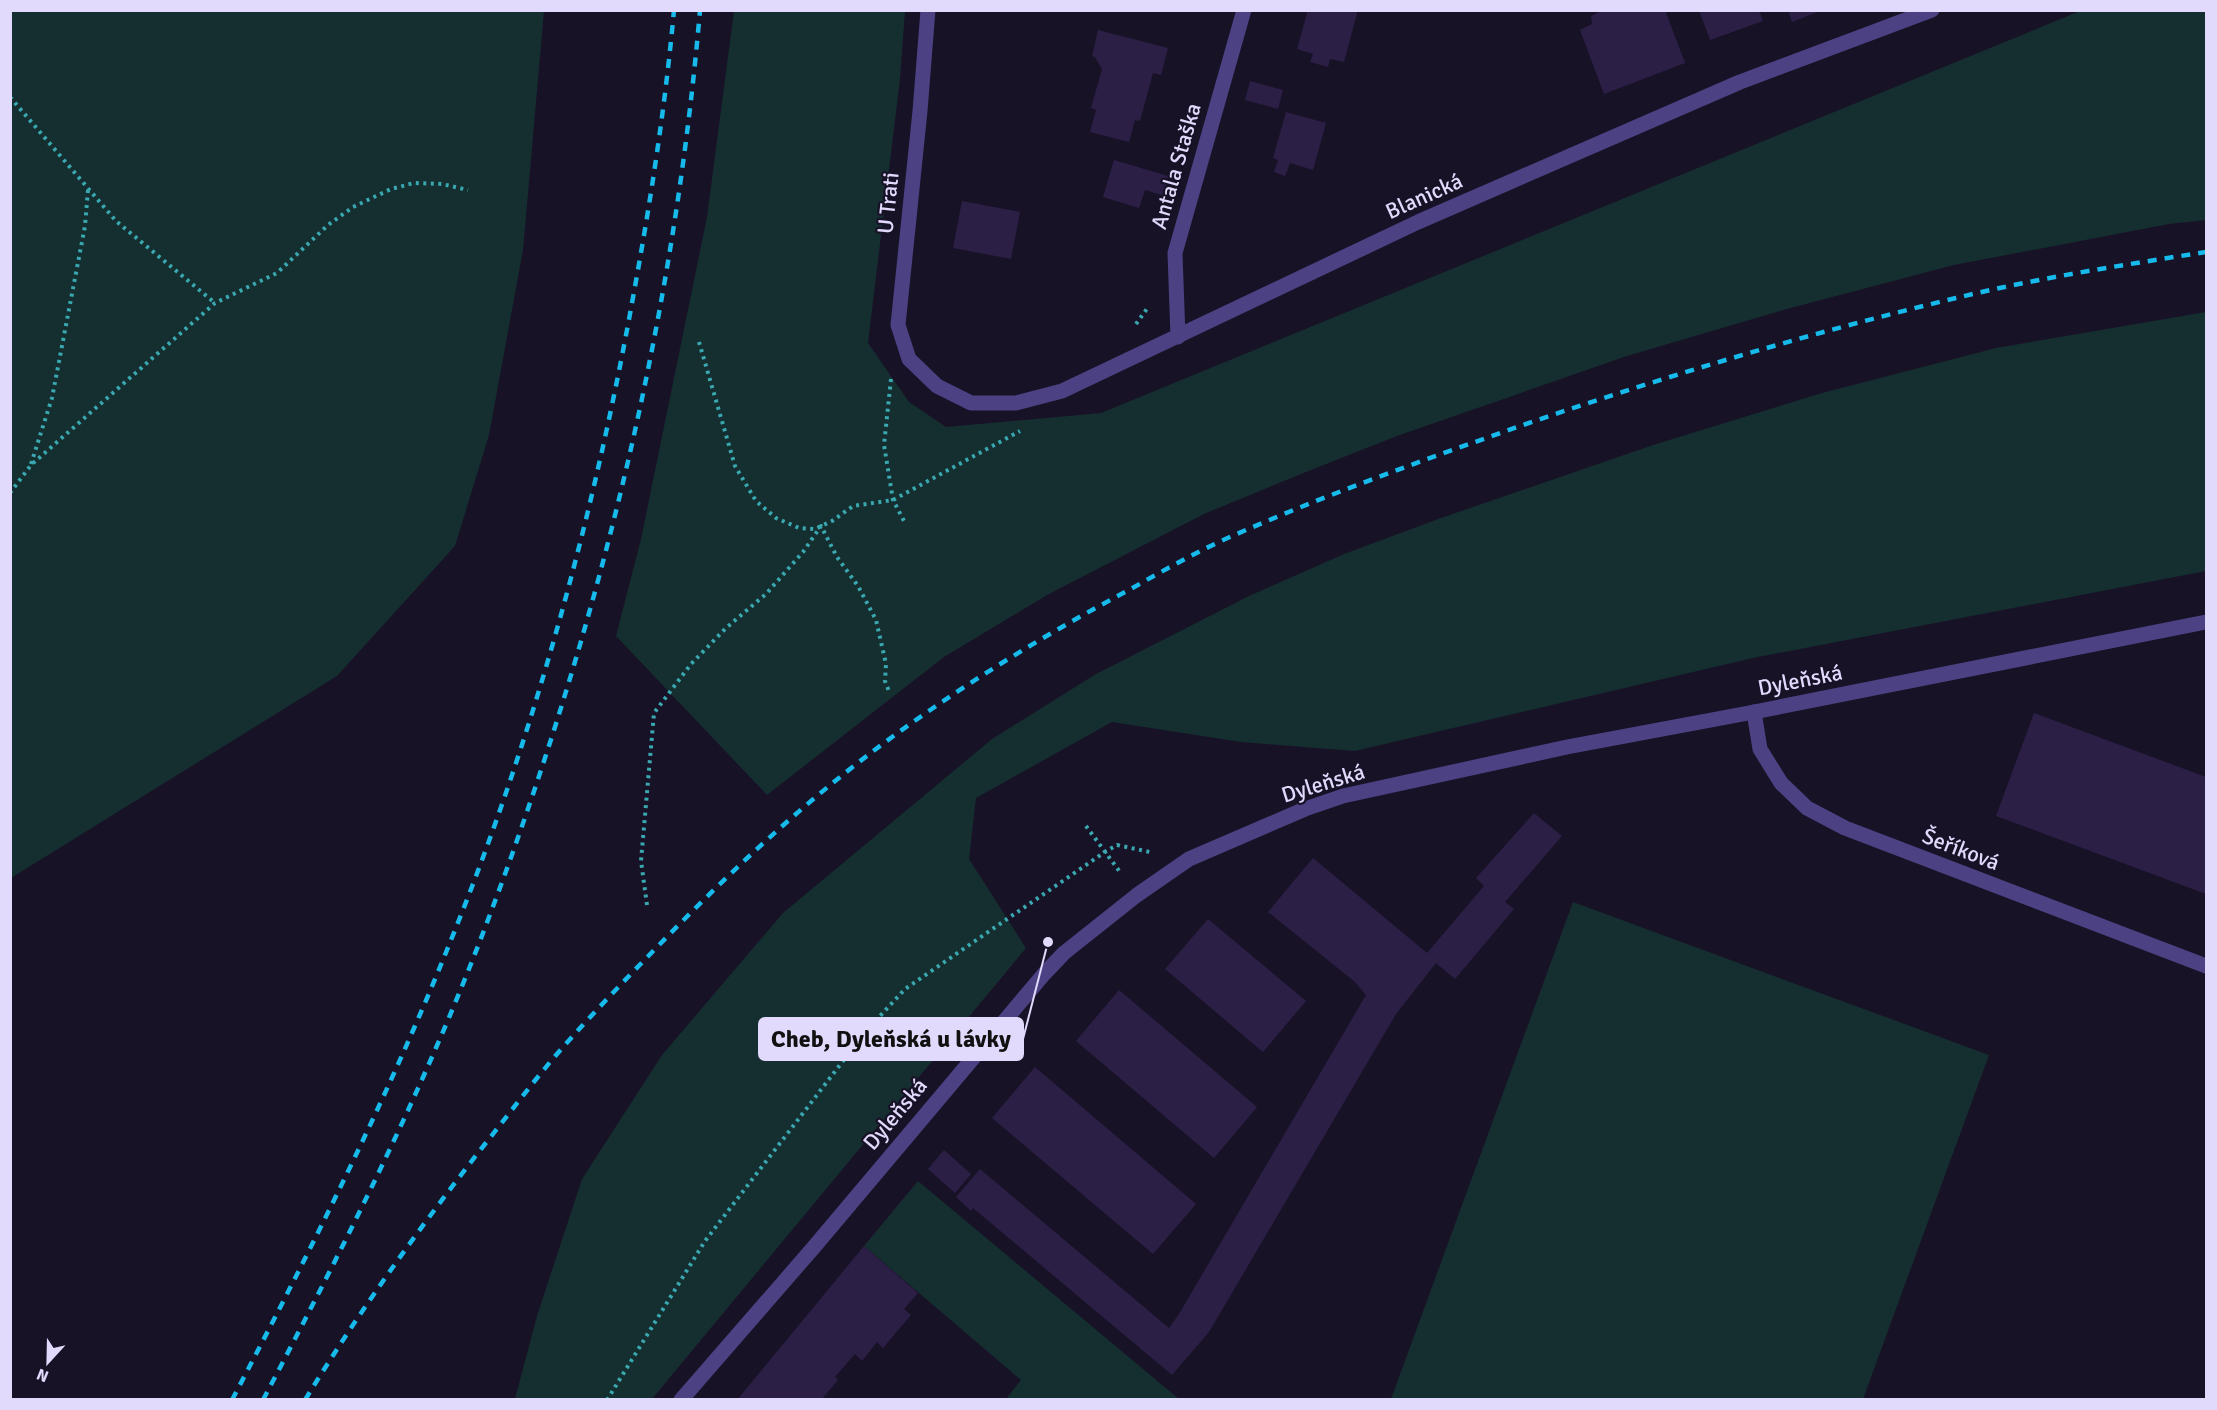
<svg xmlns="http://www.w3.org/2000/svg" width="2217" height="1410" viewBox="0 0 2217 1410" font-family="Signika,sans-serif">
	<rect width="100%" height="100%" fill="#181227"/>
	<!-- green -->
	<g fill="#152e30">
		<path d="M11,10L544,11L523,250L489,435L455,546L337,676L11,878Z"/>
		<path d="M734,11H905L900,79L868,343L909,402L946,427L1101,413L2080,11H2206V220L2169,224L1954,265L1783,310L1627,356L1397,436L1306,472L1204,514L1049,594L944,657L767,795L616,636L641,539L707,217Z"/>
		<path d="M2206,312V571L1753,658L1355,751L1241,742L1112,722L976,798L969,859L1026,948L652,1399H515L537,1316L582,1179L662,1055L783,913L992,739L1096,674L1249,596L1344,554L1441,518L1653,445L1822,393L1996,348Z"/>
		<path d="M1573,902L1989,1055L1863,1399H1391Z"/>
		<path d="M918,1181L1179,1399H1006L1021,1380L864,1246Z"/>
	</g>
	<!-- building -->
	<g fill="#2c1f46">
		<path d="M1308,10H1358L1344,62L1330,59L1328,67L1310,62L1313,54L1297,49Z"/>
		<path d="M1604,10H1665L1685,63L1604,94L1580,30L1592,24L1591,16Z"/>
		<path d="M1699,10H1759L1763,21L1710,40Z"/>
		<path d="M1788,10H1820V11L1792,22Z"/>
		<path d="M1098,30L1168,48L1161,75L1153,73L1140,121L1135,120L1129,142L1090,132L1096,110L1091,108L1102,69L1095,57L1092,56Z"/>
		<path d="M1250,81L1283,90L1278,109L1245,100Z"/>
		<path d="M1286,112L1326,123L1313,170L1290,163L1285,176L1274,172L1278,160L1273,158Z"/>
		<path d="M1114,160L1178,179L1171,198L1145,190L1139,208L1103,197Z"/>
		<path d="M962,201L1020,212L1011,259L953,248Z"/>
		<path d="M2034,713L2206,777V894L1996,816Z"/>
		<path d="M1534,813L1562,836L1505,902L1514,909L1455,979L1436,963L1396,1014L1209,1332L1172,1375L973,1208L971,1211L956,1197L980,1169L1169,1328L1179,1314L1366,995L1355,982L1268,912L1313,858L1427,953L1484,886L1476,878Z"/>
		<path d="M1208,919L1306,1001L1263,1052L1165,969Z"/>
		<path d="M1119,990L1257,1107L1214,1158L1076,1041Z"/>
		<path d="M1035,1067L1196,1204L1153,1254L992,1118Z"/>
		<path d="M944,1150L971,1174L955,1193L928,1169Z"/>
		<path d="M864,1246L918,1293L904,1309L911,1315L883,1348L877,1342L862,1361L855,1354L835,1377L838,1380L821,1400H737Z"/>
	</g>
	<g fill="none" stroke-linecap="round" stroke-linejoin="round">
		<!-- path -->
		<g stroke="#3aa8b0" stroke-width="4" stroke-dasharray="3 4.5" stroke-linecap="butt">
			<path d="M10,97L116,221L215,303"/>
			<path d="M1136,324L1149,306"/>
			<path d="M699,342L735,466L756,501L776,518L799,528L815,529L832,521L853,506L893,500L1020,431"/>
			<path d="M891,379L884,445L893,500L904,521"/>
			<path d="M31,464L52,398L85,226L88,190"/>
			<path d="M10,493L31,465L215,303L277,273L328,225L353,207L391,189L414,183L442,184L468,190"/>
			<path d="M1086,826L1120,872"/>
			<path d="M647,905L641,861L654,713L691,664L726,628L766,594L803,552L821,526L837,557L858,586L876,620L886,664L885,681L890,694"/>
			<path d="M607,1400L705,1241L866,1031L905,989L1105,852L1117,845L1150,852"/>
		</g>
		<!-- street -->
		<g stroke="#4c4182" stroke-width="15">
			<path d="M928,10L920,111L898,325L909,359L937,386L971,403H1016L1062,391L1418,222L1740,82L1932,10"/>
			<path d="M1178,337L1175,253L1244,10"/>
			<path d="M1754,712L1760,749L1781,783L1807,808L1845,828L2206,966"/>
			<path d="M681,1400L814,1247L1044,974L1064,953L1137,895L1189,859L1305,809L1343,796L1567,747L1754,712L2206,622"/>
		</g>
		<!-- rail -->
		<g stroke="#16bbec" stroke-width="4.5" stroke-dasharray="9 8" stroke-linecap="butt">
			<path d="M232,1400C315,1242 394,1085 459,920C538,721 594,512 632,303C650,205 665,109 674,10"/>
			<path d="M263,1400C343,1248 422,1093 483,933C596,637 673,327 700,10"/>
			<path d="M305,1400C360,1310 420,1227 485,1144C509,1114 532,1083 557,1054C590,1016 625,980 660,944C730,872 803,803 884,743C961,686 1044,635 1129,590C1159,573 1189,556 1221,541C1319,497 1421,461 1523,425C1666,376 1810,333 1956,298C2038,278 2123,265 2206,252"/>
		</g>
	</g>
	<g text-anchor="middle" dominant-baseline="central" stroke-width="4.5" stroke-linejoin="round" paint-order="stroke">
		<!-- street labels -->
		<g font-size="22" fill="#e2dafc" stroke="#181227">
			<text transform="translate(1176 166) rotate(-74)">Antala Staška</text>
			<text transform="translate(1424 196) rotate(-24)">Blanická</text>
			<text transform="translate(888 203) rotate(-84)">U Trati</text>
			<text transform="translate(1800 680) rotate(-11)">Dyleňská</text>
			<text transform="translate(1323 783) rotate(-17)">Dyleňská</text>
			<text transform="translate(1961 849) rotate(21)">Šeříková</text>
			<text transform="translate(895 1114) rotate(-50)">Dyleňská</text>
		</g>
	</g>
	<!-- callouts -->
	<path fill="none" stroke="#e2dafc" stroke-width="2" d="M1048 942L1023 1039"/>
	<circle fill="#e2dafc" stroke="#181227" stroke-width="2" cx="1048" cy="942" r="6"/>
	<rect fill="#e2dafc" stroke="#e2dafc" stroke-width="2" x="759" y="1018" width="264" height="42" rx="6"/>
	<g font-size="24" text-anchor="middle" font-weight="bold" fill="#111">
		<text x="891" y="1047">Cheb, Dyleňská u lávky</text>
	</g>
	<!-- border -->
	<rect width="2217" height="1410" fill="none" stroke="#e2dafc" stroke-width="24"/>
	<!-- north arrow -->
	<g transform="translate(48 1362) rotate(202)" stroke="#181227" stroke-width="4.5" paint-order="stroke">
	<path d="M0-4.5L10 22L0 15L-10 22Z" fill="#e2dafc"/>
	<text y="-9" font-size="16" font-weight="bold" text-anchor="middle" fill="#e2dafc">N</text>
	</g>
</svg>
